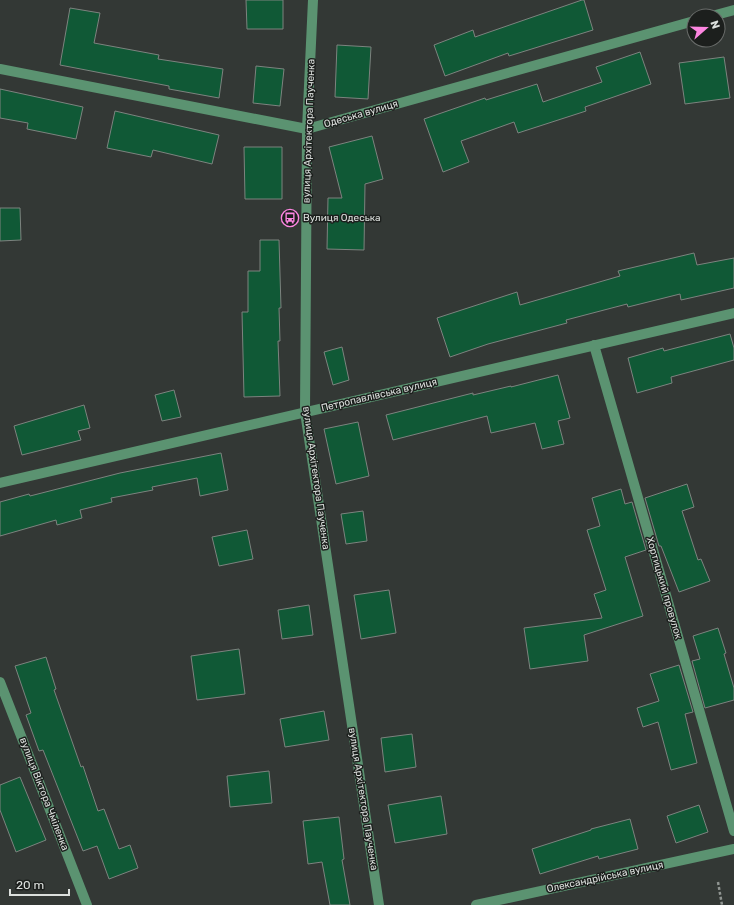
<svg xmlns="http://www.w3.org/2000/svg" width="734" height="905" viewBox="0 0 734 905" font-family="Rubik,sans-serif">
	<rect width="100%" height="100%" fill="#333835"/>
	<!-- building -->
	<g fill="#105936" stroke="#7d837f">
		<path d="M246,0H283V29H247Z"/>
		<path d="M582,0H584L593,30L509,56L508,53L445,76L434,45L473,30L475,37Z"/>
		<path d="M70,8L100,13L94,43L159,55L158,59L223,69L219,98L169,89V86L60,65Z"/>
		<path d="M337,45L371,47L368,99L335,97Z"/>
		<path d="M640,52L651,84L585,107L586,111L518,133L514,122L461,141L469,162L443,172L424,119L485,98L486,100L537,84L543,102L602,82L596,67Z"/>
		<path d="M724,57L730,98L685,104L679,63Z"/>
		<path d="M256,66L284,69L280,106L253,103Z"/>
		<path d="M0,89L83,107L76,139L27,129L28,123L0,118Z"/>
		<path d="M115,111L219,135L212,164L153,150L151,157L107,148Z"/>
		<path d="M372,136L383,179L365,184L364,250L327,249L328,198H342L329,147Z"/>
		<path d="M244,147H282V199H245Z"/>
		<path d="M0,208H20L21,240L0,241Z"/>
		<path d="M260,240H279L281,308H279L280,341H278L280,396L244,397L242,312H248V271H260Z"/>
		<path d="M694,253L697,265L734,258V288L681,300L680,294L628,307L627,304L566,320L567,323L488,344L450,357L437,318L517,292L520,305L620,276L618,271Z"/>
		<path d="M730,334L734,348V360L671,377L672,383L637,393L628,358L663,348L664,351Z"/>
		<path d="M342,347L349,380L333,385L324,352Z"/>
		<path d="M558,375L570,418L558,421L564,444L542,449L535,423L491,433L487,416L393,440L386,415L473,393V395L511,386V387Z"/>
		<path d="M174,390L181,417L162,421L155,395Z"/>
		<path d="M84,405L90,428L78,431L81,440L22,455L14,426Z"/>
		<path d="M358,422L369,476L336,484L324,429Z"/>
		<path d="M221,453L228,490L200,496L197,478L152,487L153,490L111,498L112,502L80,510L82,518L57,525L56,520L0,536V502L29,494L30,496L120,473Z"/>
		<path d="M687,484L694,507L682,511L698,560L701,559L710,581L679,592L661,546H659L645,498Z"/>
		<path d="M621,489L625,504L632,502L646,550L625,557L643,616L584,635L588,661L530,669L524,628L602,618L594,594L606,590L587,530L600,526L592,498Z"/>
		<path d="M363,511L367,541L346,544L341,514Z"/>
		<path d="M247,530L253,559L219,566L212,537Z"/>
		<path d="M389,590L396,633L361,639L354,595Z"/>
		<path d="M309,605L313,635L282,639L278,610Z"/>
		<path d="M718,628L726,653L724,654L734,688V700L705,708L692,661L700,659L693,636Z"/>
		<path d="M239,649L245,694L197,700L191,656Z"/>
		<path d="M46,657L56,689L54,690L81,767L83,766L98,811L104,809L119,849L130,845L138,868L109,879L97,846L83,851L43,750L39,751L26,715L31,713L15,666Z"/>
		<path d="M679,665L693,712L685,714L697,763L671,770L658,722L643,727L637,708L659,701L650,674Z"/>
		<path d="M324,711L329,740L285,747L280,719Z"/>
		<path d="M412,734L416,767L385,772L381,738Z"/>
		<path d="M269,771L272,803L230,807L227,776Z"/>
		<path d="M20,777L46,840L16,852L0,810V785Z"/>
		<path d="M441,796L447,834L395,843L388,805Z"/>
		<path d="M699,805L708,832L676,843L667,816Z"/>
		<path d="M339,817L344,859L342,860L350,905H330L322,862L308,864L303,821Z"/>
		<path d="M630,819L638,849L599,859L598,856L540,874L532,849L591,830V829Z"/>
	</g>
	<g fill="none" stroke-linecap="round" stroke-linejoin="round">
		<!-- path -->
		<path stroke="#8f9491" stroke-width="2.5" stroke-dasharray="3 2" stroke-linecap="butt" d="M718,882L722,905"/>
		<!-- minor -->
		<g stroke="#5b9371" stroke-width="10">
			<path d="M313,0L307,129L305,412L379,905"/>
			<path d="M712,16L734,10"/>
			<path d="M0,69L307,129L694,21"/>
			<path d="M594,345L734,831"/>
			<path d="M0,483L734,313"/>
			<path d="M0,682L87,905"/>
			<path d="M476,905L734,849"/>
		</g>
	</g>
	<!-- icons -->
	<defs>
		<symbol id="bus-ring" viewBox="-11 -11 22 22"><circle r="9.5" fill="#1c1f1d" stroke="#fd86e1" stroke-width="1.5"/><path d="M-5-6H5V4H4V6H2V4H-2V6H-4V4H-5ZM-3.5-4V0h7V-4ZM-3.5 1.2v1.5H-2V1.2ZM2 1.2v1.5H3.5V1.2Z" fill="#fd86e1"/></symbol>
	</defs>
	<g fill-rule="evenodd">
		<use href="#bus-ring" x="280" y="208" width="20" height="20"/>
	</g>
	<g text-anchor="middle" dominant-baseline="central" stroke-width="3" stroke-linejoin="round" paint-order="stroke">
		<!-- street labels -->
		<g font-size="10" fill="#dce0dd" stroke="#1c1f1d">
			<text transform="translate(361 114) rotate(-16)">Одеська вулиця</text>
			<text transform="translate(309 131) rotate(-88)">вулиця Архітектора Паученка</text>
			<text transform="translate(379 395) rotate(-13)">Петропавлівська вулиця</text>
			<text transform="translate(316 478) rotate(82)">вулиця Архітектора Паученка</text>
			<text transform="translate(664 588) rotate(74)">Хортицький провулок</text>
			<text transform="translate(44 794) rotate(69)">вулиця Віктора Чміленка</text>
			<text transform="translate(363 799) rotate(81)">вулиця Архітектора Паученка</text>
			<text transform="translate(605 877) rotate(-12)">Олександрійська вулиця</text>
		</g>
		<!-- poi labels -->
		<g font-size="10" fill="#dce0dd" stroke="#1c1f1d" text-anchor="start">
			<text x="303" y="218">Вулиця Одеська</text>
		</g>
	</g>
	<!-- north arrow -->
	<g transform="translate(706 28) rotate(70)"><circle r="19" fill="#1c1f1d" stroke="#696c6a"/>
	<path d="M0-3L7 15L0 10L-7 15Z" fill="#fd86e1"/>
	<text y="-6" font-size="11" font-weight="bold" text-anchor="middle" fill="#dce0dd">N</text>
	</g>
	<!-- scale -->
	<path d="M10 889v6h59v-6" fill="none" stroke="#dce0dd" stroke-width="2"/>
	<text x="16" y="889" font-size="12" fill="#dce0dd" stroke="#1c1f1d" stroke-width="3" paint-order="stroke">20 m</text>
</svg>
